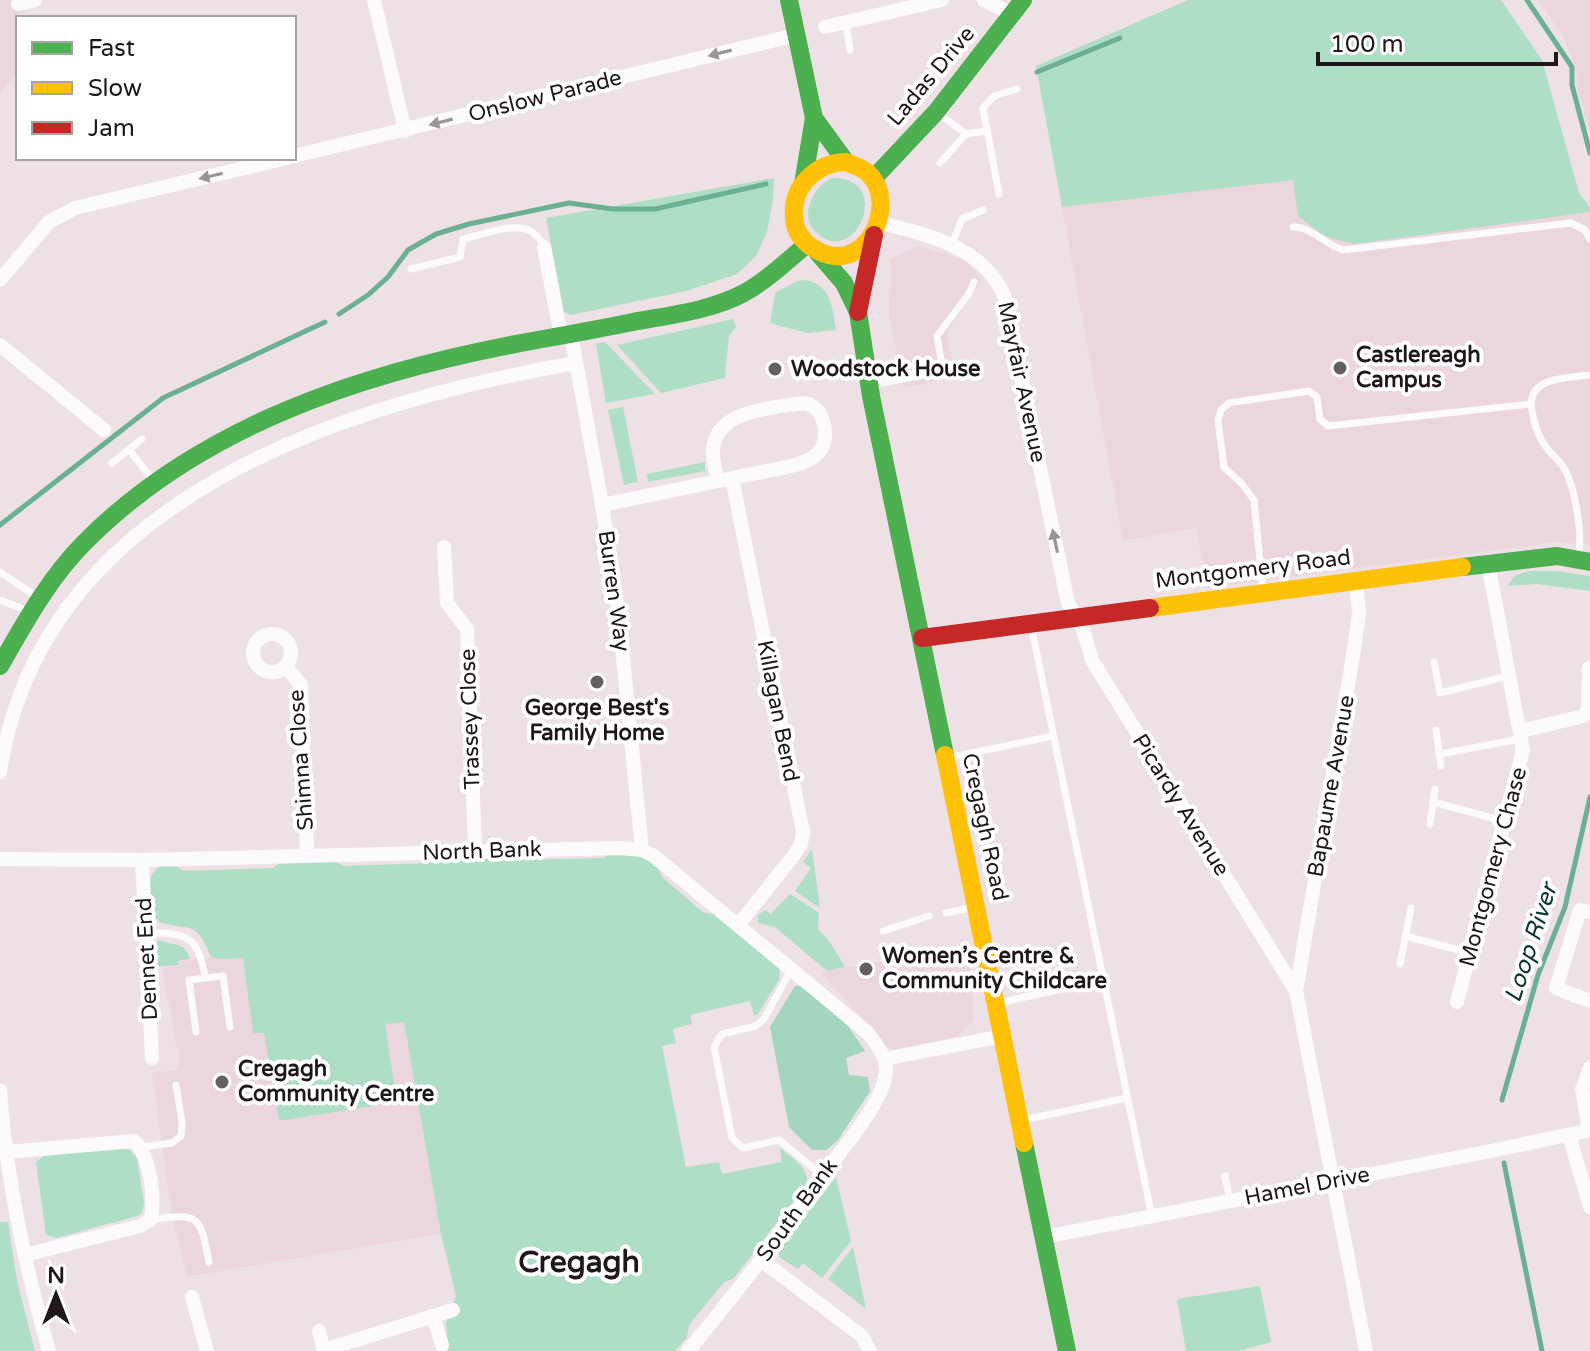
<svg xmlns="http://www.w3.org/2000/svg" width="1590" height="1351" viewBox="0 0 1590 1351" font-family="'Varela Round',sans-serif">
	<rect width="100%" height="100%" fill="#ede1e5"/>
	<!-- built -->
	<g fill="#ecd6de">
		<path d="M0,0H15L19,18L18,71L0,94Z"/>
		<path d="M1188,0H1501L1542,60L1579,193L1590,207V545L1556,542L1206,588L1197,528L1123,541L1036,66Z"/>
		<path d="M1538,0H1590V131L1576,84L1578,74L1562,35Z"/>
		<path d="M918,246L965,260L982,280L947,333L956,377L904,388L889,316L890,259Z"/>
		<path d="M968,948L975,1019L958,1036L893,1050L883,1045L873,1030L820,972Z"/>
		<path d="M211,957L221,959L243,957L253,1033L326,1032L404,1021L441,1234L187,1277L172,1217L152,1073L177,1070L179,1059L162,968L181,966L180,962Z"/>
	</g>
	<!-- green -->
	<g fill="#afdec7">
		<path d="M1188,0H1501L1542,60L1579,193L1590,207V212L1354,244L1324,236L1298,216L1293,180L1062,207L1036,66Z"/>
		<path d="M774,178L773,200L767,232L756,256L737,274L686,291L571,315L564,312L546,218Z"/>
		<path d="M832,178C896,176 854,274 814,230C799,214 815,185 832,178Z"/>
		<path d="M805,280C832,285 832,307 836,330L807,333L770,323L775,293L797,281Z"/>
		<path d="M733,319L736,327L729,335L725,378L661,393L617,345Z"/>
		<path d="M604,342L607,344L655,394L606,403L596,344Z"/>
		<path d="M623,407L638,482L624,485L608,410Z"/>
		<path d="M705,462V471L648,482L647,474Z"/>
		<path d="M1529,571H1558L1590,576V591L1537,584L1508,586L1514,576Z"/>
		<path d="M812,849L820,908L795,891L811,868L803,862Z"/>
		<path d="M613,850L635,854L656,863L662,877L704,913L718,914L780,965L779,980L758,1014L754,1016L750,1001L690,1015L692,1024L673,1029L676,1043L662,1046L686,1167L719,1162L722,1174L782,1162L780,1148C792,1158 809,1167 807,1184L733,1279L724,1282L689,1325L687,1337L675,1351H448L446,1322L456,1296L441,1234L404,1022L385,1024L397,1102L279,1121L264,1033H253L243,958L221,959L211,957C195,918 192,932 159,922C141,902 146,847 184,871L273,868C290,855 326,856 344,866L432,863L446,855L497,854L508,860L604,858Z"/>
		<path d="M790,894L819,913L818,929L830,942L845,967L827,971L775,927L758,923V915L765,910L771,914Z"/>
		<path d="M159,940C172,946 185,941 190,959L178,961L179,965L153,967V947Z"/>
		<path d="M122,1148L130,1150L137,1159L144,1203L142,1213L137,1216L56,1238L46,1235L36,1162L45,1155Z"/>
		<path d="M836,1177L851,1241L822,1278L803,1263L798,1269L779,1257V1251Z"/>
		<path d="M0,1222H8L17,1281L35,1351H0Z"/>
		<path d="M853,1247L866,1309L828,1279Z"/>
		<path d="M1260,1286L1271,1342L1240,1351H1186L1177,1299Z"/>
	</g>
	<!-- forest -->
	<path fill="#a4d5be" d="M795,986H804L848,1026L865,1051L846,1058L849,1075L868,1077L870,1091L838,1140L827,1150H812L789,1127L770,1027Z"/>
	<g fill="none" stroke-linecap="round" stroke-linejoin="round">
		<!-- stream -->
		<g stroke="#6cb094" stroke-width="5">
			<path d="M1527,0L1572,67V85L1590,153"/>
			<path d="M1037,72L1120,38"/>
			<path d="M339,314L368,295L388,277L408,250L436,234L469,224L569,203L613,209H655L766,184"/>
			<path d="M0,525L163,398L325,322"/>
			<path d="M1502,1100L1538,975L1565,907L1590,797"/>
			<path d="M1504,1163L1542,1351"/>
		</g>
		<!-- lane -->
		<g stroke="#fcfafb" stroke-width="7">
			<path d="M846,23L850,50"/>
			<path d="M938,113L966,134L986,131"/>
			<path d="M940,163L966,134"/>
			<path d="M999,194L983,108L994,96L1017,89"/>
			<path d="M1293,227C1311,226 1325,245 1343,250L1571,223L1585,230L1590,239"/>
			<path d="M952,244L962,219L983,210"/>
			<path d="M411,269L460,257L463,239C492,233 529,213 544,247"/>
			<path d="M872,385L943,371L937,336L968,295L974,282"/>
			<path d="M129,450L154,481"/>
			<path d="M112,463L142,439"/>
			<path d="M1579,556C1582,534 1576,490 1565,470C1559,459 1548,452 1542,441C1537,432 1534,422 1532,411C1525,377 1566,378 1590,375"/>
			<path d="M0,572L37,597"/>
			<path d="M1263,592L1254,500L1242,484L1224,467L1218,420L1221,410L1229,403L1309,391L1317,397L1320,419L1328,426L1531,404"/>
			<path d="M0,600L28,611"/>
			<path d="M1031,625L1152,1217"/>
			<path d="M1434,662L1440,693L1508,676"/>
			<path d="M1436,730L1441,766"/>
			<path d="M1440,754L1520,739"/>
			<path d="M948,758L1053,736"/>
			<path d="M1433,802L1503,821"/>
			<path d="M1430,824L1435,789"/>
			<path d="M946,913L974,907"/>
			<path d="M883,931L929,916"/>
			<path d="M146,933C186,932 199,936 205,978"/>
			<path d="M1405,936L1470,953"/>
			<path d="M1400,964L1411,908"/>
			<path d="M791,970L764,1019L756,1026L722,1034L714,1047L732,1138L743,1148L779,1140L823,1176"/>
			<path d="M999,1003L1102,980"/>
			<path d="M196,1032L189,980L223,976L230,1027"/>
			<path d="M1023,1120L1127,1098"/>
			<path d="M142,1147L172,1143L181,1136L182,1122L176,1085"/>
			<path d="M1225,1176L1230,1201"/>
			<path d="M150,1220C199,1213 200,1214 209,1262"/>
		</g>
		<!-- street -->
		<g stroke="#fcfafb" stroke-width="14">
			<path d="M374,0L405,131"/>
			<path d="M984,0L1012,14"/>
			<path d="M18,4L35,0"/>
			<path d="M825,27L942,0"/>
			<path d="M294,156L796,35"/>
			<path d="M878,222C927,235 981,245 1004,295L1068,603L1082,626L1092,660L1296,991"/>
			<path d="M544,247L561,336"/>
			<path d="M0,280L49,222L75,208L287,158"/>
			<path d="M571,334L602,505L619,617L642,850"/>
			<path d="M0,345L104,430"/>
			<path d="M732,478L803,832L801,844L794,855L739,924"/>
			<path d="M602,505L718,481C734,478 750,474 767,471C795,465 832,463 824,424C821,412 816,406 804,403C775,407 716,410 713,449C712,459 716,471 718,481"/>
			<path d="M444,547L447,603L467,629L475,850"/>
			<path d="M1356,580L1359,613L1353,656L1296,991L1366,1351"/>
			<circle cx="272" cy="653" r="19"/>
			<path d="M286,667L301,685L307,856"/>
			<path d="M1521,731L1584,716L1588,708L1589,668"/>
			<path d="M0,772C41,499 342,404 575,363"/>
			<path d="M0,859L142,860L619,848L642,850L654,856L868,1033C877,1045 886,1056 886,1071C885,1099 847,1143 830,1166C785,1229 738,1291 688,1351"/>
			<path d="M142,860L152,1058"/>
			<path d="M1590,912L1580,910L1556,988L1590,1001"/>
			<path d="M1457,1002L1523,750L1488,563"/>
			<path d="M884,1059L1003,1036"/>
			<path d="M0,1090C6,1179 25,1266 49,1351"/>
			<path d="M1589,1130L1582,1089L1590,1068"/>
			<path d="M1569,1135L1590,1207"/>
			<path d="M7,1152L134,1141C150,1154 156,1201 150,1220L140,1226L25,1255"/>
			<path d="M1044,1237L1491,1151L1590,1130"/>
			<path d="M761,1260L862,1336L870,1351"/>
			<path d="M192,1297L207,1351"/>
			<path d="M433,1316L442,1345"/>
			<path d="M319,1331L324,1351"/>
			<path d="M324,1350L453,1310"/>
		</g>
		<!-- fast -->
		<g stroke="#4caf50" stroke-width="18">
			<path d="M789,0L814,118L846,162"/>
			<path d="M873,179L936,112L1023,0"/>
			<path d="M803,184L814,118"/>
			<path d="M818,253L844,283L858,312L871,396L945,755"/>
			<path d="M1462,567L1557,556L1590,562"/>
			<path d="M0,666C25,622 49,578 85,542C203,423 371,370 532,341C565,335 599,329 633,322C670,315 710,311 744,293C767,280 786,262 806,245"/>
			<path d="M1024,1143L1067,1351"/>
		</g>
		<!-- slow -->
		<g stroke="#ffc107" stroke-width="18">
			<path d="M846,162C853,165 863,168 868,173C901,204 864,281 813,248C802,241 795,231 794,218C791,186 816,163 846,162Z"/>
			<path d="M1150,608L1462,567"/>
			<path d="M945,755L1024,1143"/>
		</g>
		<!-- jam -->
		<g stroke="#c62828" stroke-width="18">
			<path d="M858,312L874,235"/>
			<path d="M922,638L1150,608"/>
		</g>
	</g>
	<!-- one-way arrows -->
	<defs><path id="oneway-solid" d="M-6-.8H1V-3.2L6.5 0L1 3.2V.8H-6Z" transform="scale(2)"/></defs>
	<g fill="#999496">
		<use href="#oneway-solid" transform="translate(720 53) rotate(166)"/>
		<use href="#oneway-solid" transform="translate(441 122) rotate(166)"/>
		<use href="#oneway-solid" transform="translate(211 176) rotate(167)"/>
		<use href="#oneway-solid" transform="translate(1055 541) rotate(-102)"/>
	</g>
	<!-- markers -->
	<g fill="#675e61" stroke="#fff" stroke-width="3">
		<circle cx="1340" cy="368" r="8"/>
		<circle cx="775" cy="369" r="8"/>
		<circle cx="597" cy="682" r="8"/>
		<circle cx="866" cy="969" r="8"/>
		<circle cx="222" cy="1082" r="8"/>
	</g>
	<g text-anchor="middle" dominant-baseline="central" stroke-width="8" stroke-linejoin="round" paint-order="stroke">
		<!-- street labels -->
		<g font-size="22" fill="#1f171a" stroke="#fff">
			<text transform="translate(931 76) rotate(-50)">Ladas Drive</text>
			<text transform="translate(545 96) rotate(-14)">Onslow Parade</text>
			<text transform="translate(1022 382) rotate(78)">Mayfair Avenue</text>
			<text transform="translate(1253 569) rotate(-7)">Montgomery Road</text>
			<text transform="translate(614 591) rotate(82)">Burren Way</text>
			<text transform="translate(778 711) rotate(79)">Killagan Bend</text>
			<text transform="translate(470 719) rotate(-92)">Trassey Close</text>
			<text transform="translate(301 760) rotate(-94)">Shimna Close</text>
			<text transform="translate(1331 786) rotate(-80)">Bapaume Avenue</text>
			<text transform="translate(1181 805) rotate(58)">Picardy Avenue</text>
			<text transform="translate(985 827) rotate(78)">Cregagh Road</text>
			<text transform="translate(482 851) rotate(-2)">North Bank</text>
			<text transform="translate(1493 867) rotate(-75)">Montgomery Chase</text>
			<text transform="translate(147 959) rotate(-93)">Dennet End</text>
			<text transform="translate(1307 1186) rotate(-11)">Hamel Drive</text>
			<text transform="translate(797 1210) rotate(-54)">South Bank</text>
		</g>
		<!-- poi labels -->
		<g font-size="22" font-weight="bold" fill="#1f171a" stroke="#fff" text-anchor="start">
			<text x="1356" y="355">Castlereagh<tspan x="1356" dy="25">Campus</tspan></text>
			<text x="791" y="369">Woodstock House</text>
			<text x="597" y="708" text-anchor="middle">George Best's<tspan x="597" dy="25">Family Home</tspan></text>
			<text x="882" y="956">Women’s Centre &amp;<tspan x="882" dy="25">Community Childcare</tspan></text>
			<text x="238" y="1069">Cregagh<tspan x="238" dy="25">Community Centre</tspan></text>
		</g>
		<!-- water labels -->
		<g font-size="24" font-style="italic" fill="#0b3726" stroke="#fff">
			<text transform="translate(1531 943) rotate(-72)">Loop River</text>
		</g>
		<!-- district labels -->
		<g font-size="30" font-weight="bold" fill="#1f171a" stroke="#fff">
			<text x="579" y="1262">Cregagh</text>
		</g>
	</g>
	<!-- legend -->
	<rect x="16" y="16" width="280" height="144" fill="#ffffff" stroke="#a5a2a3" stroke-width="2"/>
	<rect x="32" y="42" width="40" height="12" fill="#4caf50" stroke="#a5a2a3" stroke-width="2"/>
	<text x="88" y="56" font-size="24" fill="#1f171a">Fast</text>
	<rect x="32" y="82" width="40" height="12" fill="#ffc107" stroke="#a5a2a3" stroke-width="2"/>
	<text x="88" y="96" font-size="24" fill="#1f171a">Slow</text>
	<rect x="32" y="122" width="40" height="12" fill="#c62828" stroke="#a5a2a3" stroke-width="2"/>
	<text x="88" y="136" font-size="24" fill="#1f171a">Jam</text>
	<!-- north arrow -->
	<g transform="translate(56 1295)" stroke="#ffffff" stroke-width="6" paint-order="stroke">
	<path d="M0-6L14 30L0 20L-14 30Z" fill="#1f171a"/>
	<text y="-12" font-size="22" font-weight="bold" text-anchor="middle" fill="#1f171a">N</text>
	</g>
	<!-- scale -->
	<path d="M1318 52v12h238v-12" fill="none" stroke="#1f171a" stroke-width="4"/>
	<text x="1330" y="52" font-size="24" fill="#1f171a" stroke="#ffffff" stroke-width="6" paint-order="stroke">100 m</text>
</svg>
